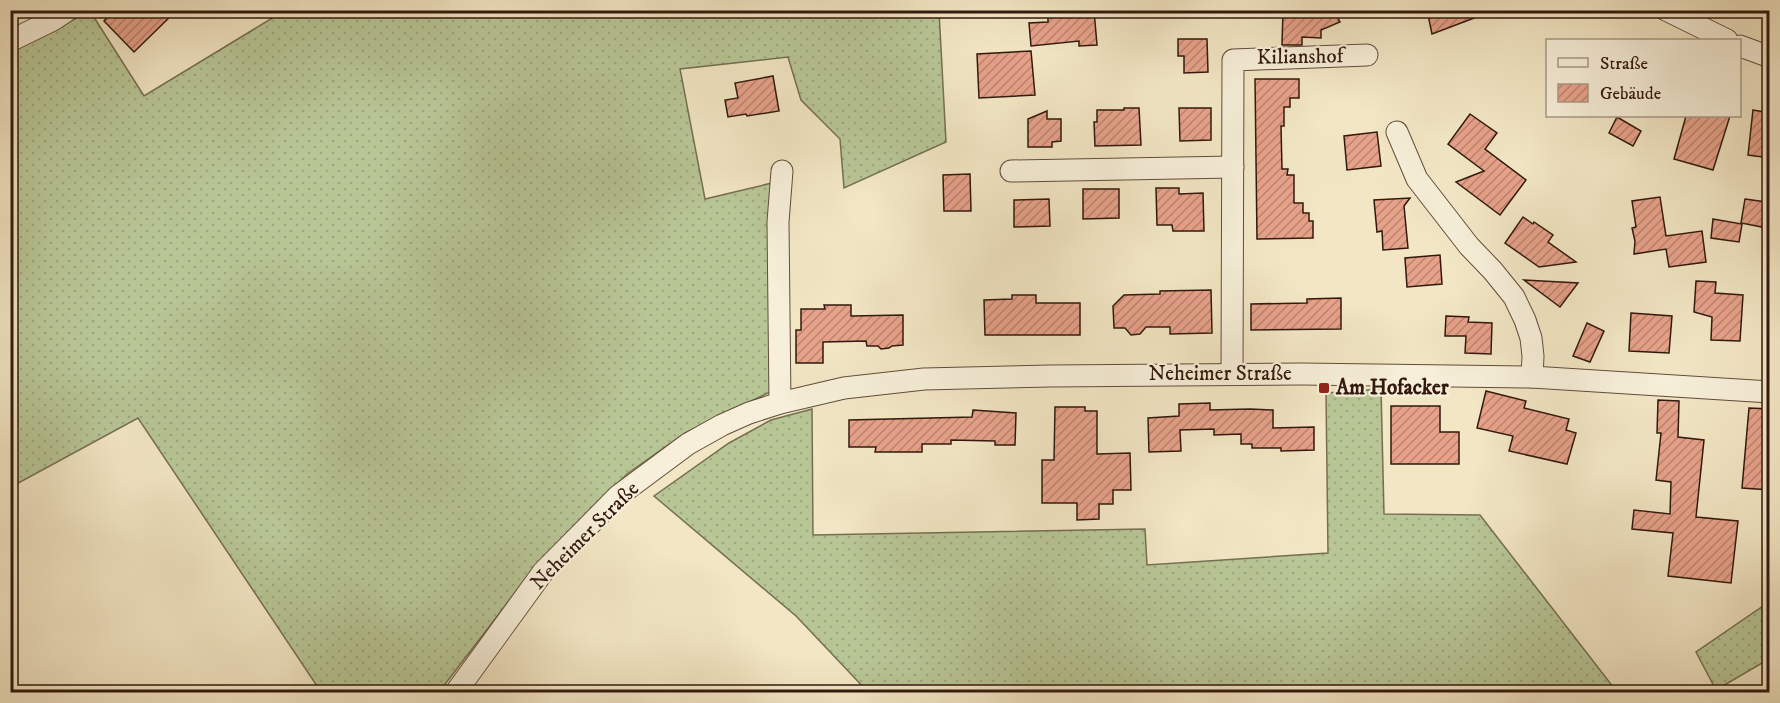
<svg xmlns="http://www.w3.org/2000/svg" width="1780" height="703" viewBox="0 0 1780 703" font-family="'IM FELL DW Pica',serif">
	<defs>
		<pattern id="grass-dots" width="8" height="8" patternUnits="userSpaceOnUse" patternTransform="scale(1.5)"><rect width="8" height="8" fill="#b8c696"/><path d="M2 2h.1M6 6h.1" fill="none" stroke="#9fa980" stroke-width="1.8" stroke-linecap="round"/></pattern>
		<pattern id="building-hatch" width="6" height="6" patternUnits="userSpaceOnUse" patternTransform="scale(1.5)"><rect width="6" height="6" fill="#e7a28a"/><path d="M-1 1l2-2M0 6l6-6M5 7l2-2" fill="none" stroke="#bc836f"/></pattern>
	</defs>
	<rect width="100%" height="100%" fill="#f2e6c4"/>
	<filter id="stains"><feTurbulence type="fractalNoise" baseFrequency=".00333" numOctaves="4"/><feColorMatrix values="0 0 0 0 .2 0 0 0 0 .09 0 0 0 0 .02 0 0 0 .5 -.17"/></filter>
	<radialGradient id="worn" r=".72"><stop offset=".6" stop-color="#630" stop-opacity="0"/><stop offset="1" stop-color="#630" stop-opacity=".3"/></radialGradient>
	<!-- grass -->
	<g fill="url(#grass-dots)" stroke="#756f52" stroke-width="1.5">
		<path d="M90,11L144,96L284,11H939L946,142L844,188L840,139L801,100L788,57L680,69L705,199L772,183V391L685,433L627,474L538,563L439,692H321L138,418L11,487V52Z"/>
		<path d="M1381,389L1384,514L1480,515L1617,692H868L796,616L654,496L729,443L771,420L812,409L813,535L1145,529L1147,565L1328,553L1326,393Z"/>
		<path d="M1769,602V659L1716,690L1696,652Z"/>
	</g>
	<!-- building -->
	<g fill="url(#building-hatch)" stroke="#32180d" stroke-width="1.5">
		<path d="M114,10H177L134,52L104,21Z"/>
		<path d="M1063,10H1094L1097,45L1079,46V41L1031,46L1029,23L1048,22V17L1064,16Z"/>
		<path d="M1283,10H1333L1340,22L1321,30V38L1302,37V45H1282Z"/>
		<path d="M1427,10H1489L1490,12L1432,34Z"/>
		<path d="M1178,39H1207L1208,72L1184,73V56H1178Z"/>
		<path d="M1031,51L1035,95L979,98L977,54Z"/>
		<path d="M773,76L779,111L747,116L746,114L728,117L725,100L738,98L735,83Z"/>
		<path d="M1255,79H1299V98H1290V107H1284V126H1281L1282,169H1288L1287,175H1294V203H1303V213H1309V221H1313V238L1257,239Z"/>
		<path d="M1124,108H1139L1141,145L1095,146L1094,122H1097V110H1124Z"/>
		<path d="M1179,108H1211V140L1180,141Z"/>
		<path d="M1753,110L1770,113V158L1748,155Z"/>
		<path d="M1047,111V119H1061V141L1052,142V147H1028V119Z"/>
		<path d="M1470,114L1497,133L1485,149L1526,180L1500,215L1456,182L1484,171L1448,144Z"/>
		<path d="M1686,116H1730L1713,170L1674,159Z"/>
		<path d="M1617,117L1641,131L1633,146L1609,133Z"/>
		<path d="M1377,132L1381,166L1347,170L1344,136Z"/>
		<path d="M970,174L971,211H944L943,175Z"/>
		<path d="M1156,188H1179V194L1203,193L1204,231H1173L1172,225H1157Z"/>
		<path d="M1083,189H1119V218L1083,219Z"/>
		<path d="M1660,197L1666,236L1702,231L1706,262L1669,267L1666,249L1634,254L1635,241L1632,228L1636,227L1632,201Z"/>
		<path d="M1410,198L1404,206L1408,248L1383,250L1382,231L1377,232L1374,200Z"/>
		<path d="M1049,199L1050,226L1014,227V200Z"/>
		<path d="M1745,199L1766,202L1762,227L1741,223Z"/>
		<path d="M1523,217L1533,224L1534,222L1553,235L1548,242L1576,262L1539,267L1505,243Z"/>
		<path d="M1713,219L1742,224L1739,242L1711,238Z"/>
		<path d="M1440,255L1442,284L1407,287L1405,258Z"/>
		<path d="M1524,280L1578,283L1560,307Z"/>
		<path d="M1696,281L1716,282L1715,293L1743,295L1740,341L1711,340L1712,317L1694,312Z"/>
		<path d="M1211,290L1212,333L1170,334V327H1146L1140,334L1131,335L1125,328H1114L1113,306L1124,295L1160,294V291Z"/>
		<path d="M1012,295H1036V303H1080V335H985L984,300L1012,299Z"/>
		<path d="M1341,298V329L1251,330V304L1307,303V299Z"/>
		<path d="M824,305H851V316L903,315V345L892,346L889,348L881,349L878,346H867L866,341L823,342V363H796V330H801V309H825Z"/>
		<path d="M1631,313L1672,316L1669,353L1629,351Z"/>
		<path d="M1446,316L1469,317L1468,322L1492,323L1491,354L1465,353L1466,336H1445Z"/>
		<path d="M1587,323L1604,331L1590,362L1573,356Z"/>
		<path d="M1486,391L1526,401L1524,408L1569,419L1566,430L1576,433L1567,464L1509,451L1513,436L1477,428Z"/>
		<path d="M1658,400L1679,401L1678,437L1704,440L1696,517L1738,521L1731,583L1668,576L1673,533L1632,529L1634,510L1670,514L1671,482L1656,480L1661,433H1657Z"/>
		<path d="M1210,403V410L1250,409L1273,410V428L1314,427V450L1281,451V448H1252V444H1241V434L1214,435V429L1180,430L1181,451L1149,452L1148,418L1179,416V404Z"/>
		<path d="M1391,406H1440V432H1459V464H1391Z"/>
		<path d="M1055,407H1085V411H1097V454L1130,453L1131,490H1113V504H1099V519L1077,520V503H1042V460H1054Z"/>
		<path d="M1749,408L1770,409V490L1742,488Z"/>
		<path d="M973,410L1016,413L1015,445H995V441L951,440V444H922V452H875L876,447H849V420L972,417Z"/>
	</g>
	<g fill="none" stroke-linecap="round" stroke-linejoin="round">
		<defs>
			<g id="street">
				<path d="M1666,10L1727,40"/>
				<path d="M10,41L53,20L68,10"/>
				<path d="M1740,46L1770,57"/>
				<path d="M1397,132L1417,179L1469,246L1493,271L1514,297L1525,320L1531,338L1533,356L1532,377"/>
				<path d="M1011,171L1233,167"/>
				<path d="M1232,374L1233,60L1367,55"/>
				<path d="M780,403L778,222L782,171"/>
				<path d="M456,692L543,572L618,496L688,444L722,425L749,413L780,403L844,388L924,379L1050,376L1302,374L1532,377L1770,392"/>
			</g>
		</defs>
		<!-- street casing -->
		<use href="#street" stroke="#624c3b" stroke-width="23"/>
		<!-- street -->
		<use href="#street" stroke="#f7efd9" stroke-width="21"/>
	</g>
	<!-- markers -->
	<rect fill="#8f2418" stroke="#f7efd9" stroke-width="2" x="1318" y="382" width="12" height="12" rx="3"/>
	<g text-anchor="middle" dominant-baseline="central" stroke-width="4.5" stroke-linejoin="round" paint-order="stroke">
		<!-- street labels -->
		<g font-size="21" fill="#32180d" stroke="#f7efd9">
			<text transform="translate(1300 57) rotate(-1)">Kilianshof</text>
			<text x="1220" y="374">Neheimer Straße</text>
			<text transform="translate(585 536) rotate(-45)">Neheimer Straße</text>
		</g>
		<!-- poi labels -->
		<g font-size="21" font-weight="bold" fill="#32180d" stroke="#f7efd9" text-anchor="start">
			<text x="1336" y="388">Am Hofacker</text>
		</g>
	</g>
	<!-- margin -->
	<rect width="1780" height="703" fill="none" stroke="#f2e6c4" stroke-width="36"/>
	<rect x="12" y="12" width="1756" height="679" fill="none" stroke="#32180d" stroke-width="3"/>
	<rect x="18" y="18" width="1744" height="667" fill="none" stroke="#32180d" stroke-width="1.5"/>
	<!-- legend -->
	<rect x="1546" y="39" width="195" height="78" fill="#f7efd9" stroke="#a89987" stroke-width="1.5"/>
	<rect x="1558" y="58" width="30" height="9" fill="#f7efd9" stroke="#a89987" stroke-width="1.5"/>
	<text x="1600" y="69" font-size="18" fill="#32180d">Straße</text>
	<rect x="1558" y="84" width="30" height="18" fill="url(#building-hatch)" stroke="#a89987" stroke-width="1.5"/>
	<text x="1600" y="99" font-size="18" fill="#32180d">Gebäude</text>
	<rect width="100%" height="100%" filter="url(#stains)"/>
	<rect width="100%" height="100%" fill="url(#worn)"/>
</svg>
